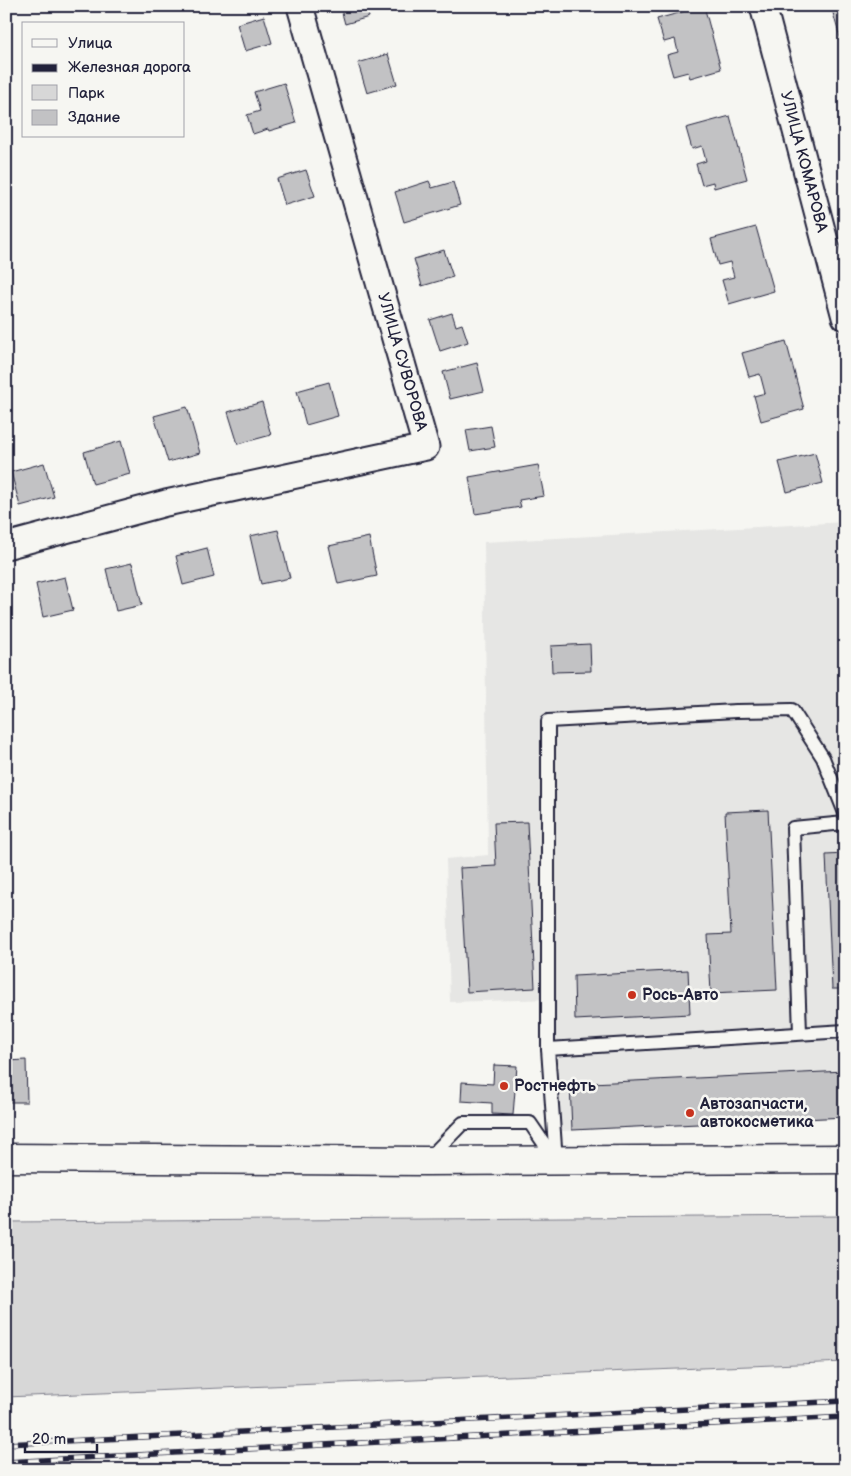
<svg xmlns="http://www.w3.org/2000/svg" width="851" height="1476" viewBox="0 0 851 1476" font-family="'Balsamiq Sans',sans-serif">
	<rect width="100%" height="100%" fill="#f6f6f2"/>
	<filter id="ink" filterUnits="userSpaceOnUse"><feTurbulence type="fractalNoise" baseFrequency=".02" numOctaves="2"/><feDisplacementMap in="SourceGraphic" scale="10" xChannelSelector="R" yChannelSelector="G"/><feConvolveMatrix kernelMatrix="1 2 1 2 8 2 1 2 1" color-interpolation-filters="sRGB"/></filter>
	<g filter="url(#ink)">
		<!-- built -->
		<path fill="#e6e6e4" d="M845,522V1118L561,1131L554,999L450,1002L446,859L488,855L484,542Z"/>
		<!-- green -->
		<path fill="#d7d7d7" stroke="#7c7c89" d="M845,1216V1362L6,1397V1222Z"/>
		<!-- building -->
		<g fill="#c2c2c4" stroke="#22223b">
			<path d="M340,6H366L369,17L345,24Z"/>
			<path d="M704,6L721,69L690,78L688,72L673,76L667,55L678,52L675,39L664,42L657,19Z"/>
			<path d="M831,6H845V40L841,41Z"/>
			<path d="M264,16L272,43L245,51L237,24Z"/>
			<path d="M388,54L397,84L367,93L358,63Z"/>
			<path d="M284,83L296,123L269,131L268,129L253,134L247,115L260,111L254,92Z"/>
			<path d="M730,116L747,179L714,188L713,182L702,185L696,164L706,161L702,146L692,149L686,128Z"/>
			<path d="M306,170L315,196L285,205L277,179Z"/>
			<path d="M429,181L432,188L453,182L460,205L404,222L395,192Z"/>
			<path d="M756,227L774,291L729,304L722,280L734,277L730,262L718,265L711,239Z"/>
			<path d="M444,250L453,277L422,286L414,259Z"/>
			<path d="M452,313L456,326L462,324L468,342L440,351L430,320Z"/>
			<path d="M786,341L804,409L761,421L754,396L765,393L760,374L749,377L742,353Z"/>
			<path d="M477,363L484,391L450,399L443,372Z"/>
			<path d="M329,382L338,416L306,425L297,391Z"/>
			<path d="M262,402L271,435L238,444L228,412Z"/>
			<path d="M187,407L200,453L168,462L154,416Z"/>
			<path d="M491,426L495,447L470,451L466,430Z"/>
			<path d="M121,441L130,474L93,484L84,452Z"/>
			<path d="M815,453L823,483L787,492L779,462Z"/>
			<path d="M44,463L54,497L20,506L11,472Z"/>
			<path d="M538,465L544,496L519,500L521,507L475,514L469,477Z"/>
			<path d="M278,530L290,578L261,584L250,536Z"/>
			<path d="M369,537L377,576L338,584L329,546Z"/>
			<path d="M207,548L214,577L183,585L176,556Z"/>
			<path d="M132,563L142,605L116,611L106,569Z"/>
			<path d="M65,577L73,610L43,617L36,584Z"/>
			<path d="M590,644L591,671L552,672L551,646Z"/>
			<path d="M768,810L777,990L711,993L708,935L731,934L725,812Z"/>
			<path d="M527,822L535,988L467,992L460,868L496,866L494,823Z"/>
			<path d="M845,854V989H832L826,855Z"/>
			<path d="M688,970L690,1014L575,1020L574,976Z"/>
			<path d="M26,1060L27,1102H6V1061Z"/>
			<path d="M494,1065L517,1066L513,1115L492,1114V1103L461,1101L462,1082L493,1084Z"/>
			<path d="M845,1071V1117L572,1130L570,1084Z"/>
		</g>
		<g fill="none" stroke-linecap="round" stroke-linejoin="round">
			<defs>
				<g id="lane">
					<path d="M800,1033L793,828L845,823"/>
					<path d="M548,1049V721L736,711L792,710L823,758L845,813"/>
					<path d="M428,1159L463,1123H530L556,1161"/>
					<path d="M556,1161L548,1049L845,1031"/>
				</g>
				<g id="street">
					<path id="s1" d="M763,6L845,317"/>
					<path d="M6,546L166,503L426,447L300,6"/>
				</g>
				<path id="primary" d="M6,1158L425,1161L845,1159"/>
			</defs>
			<!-- lane casing -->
			<use href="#lane" stroke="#22223b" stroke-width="16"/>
			<!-- street casing -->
			<use href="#street" stroke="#22223b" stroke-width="29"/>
			<!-- primary casing -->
			<use href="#primary" stroke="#22223b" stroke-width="31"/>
			<!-- lane -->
			<use href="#lane" stroke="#f6f6f2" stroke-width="12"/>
			<!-- street -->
			<use href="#street" stroke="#f6f6f2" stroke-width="25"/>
			<!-- primary -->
			<use href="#primary" stroke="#f6f6f2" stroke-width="28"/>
			<defs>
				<g id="rail">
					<path d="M6,1444L845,1401"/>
					<path d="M6,1462L845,1417"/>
				</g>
			</defs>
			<!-- rail casing -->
			<use href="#rail" stroke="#22223b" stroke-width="5.5"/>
			<!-- rail -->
			<use href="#rail" stroke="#f6f6f2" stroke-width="4" stroke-dasharray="11" stroke-linecap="butt"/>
		</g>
	</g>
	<!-- markers -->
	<g fill="#c8321e" stroke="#f6f6f2" stroke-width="2">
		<circle cx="632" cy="995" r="5"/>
		<circle cx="504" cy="1086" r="5"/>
		<circle cx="690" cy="1113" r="5"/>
	</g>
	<g text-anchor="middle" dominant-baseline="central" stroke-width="5" stroke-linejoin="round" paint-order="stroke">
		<!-- street labels -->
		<g font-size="16" fill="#22223b" stroke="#f6f6f2">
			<text stroke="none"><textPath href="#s1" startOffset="161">УЛИЦА КОМАРОВА</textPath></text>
			<text transform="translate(402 362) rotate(74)">УЛИЦА СУВОРОВА</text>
		</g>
		<!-- poi labels -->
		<g font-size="16" font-weight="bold" fill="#22223b" stroke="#f6f6f2" text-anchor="start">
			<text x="642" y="995">Рось-Авто</text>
			<text x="514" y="1086">Ростнефть</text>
			<text x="700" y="1104">Автозапчасти,<tspan x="700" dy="18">автокосметика</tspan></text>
		</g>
	</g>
	<!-- margin -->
	<rect width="851" height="1476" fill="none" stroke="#f6f6f2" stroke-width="25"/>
	<rect x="12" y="12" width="826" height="1451" fill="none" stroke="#22223b" stroke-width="2" filter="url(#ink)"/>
	<!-- legend -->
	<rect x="22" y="22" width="162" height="115" fill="#f6f6f2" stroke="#a1a1a9"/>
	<rect x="32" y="39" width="25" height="8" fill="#f6f6f2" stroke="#a1a1a9"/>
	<text x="68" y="48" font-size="15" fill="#22223b">Улица</text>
	<rect x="32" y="64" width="25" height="8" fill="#22223b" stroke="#a1a1a9"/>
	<text x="68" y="72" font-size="15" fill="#22223b">Железная дорога</text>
	<rect x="32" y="85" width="25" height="15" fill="#d7d7d7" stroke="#a1a1a9"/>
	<text x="68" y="98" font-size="15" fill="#22223b">Парк</text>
	<rect x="32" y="110" width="25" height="15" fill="#c2c2c4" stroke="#a1a1a9"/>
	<text x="68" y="122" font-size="15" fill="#22223b">Здание</text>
	<!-- scale -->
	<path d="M25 1444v8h72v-8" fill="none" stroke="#22223b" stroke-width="2.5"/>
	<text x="32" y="1444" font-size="15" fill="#22223b" stroke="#f6f6f2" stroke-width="4" paint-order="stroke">20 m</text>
</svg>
